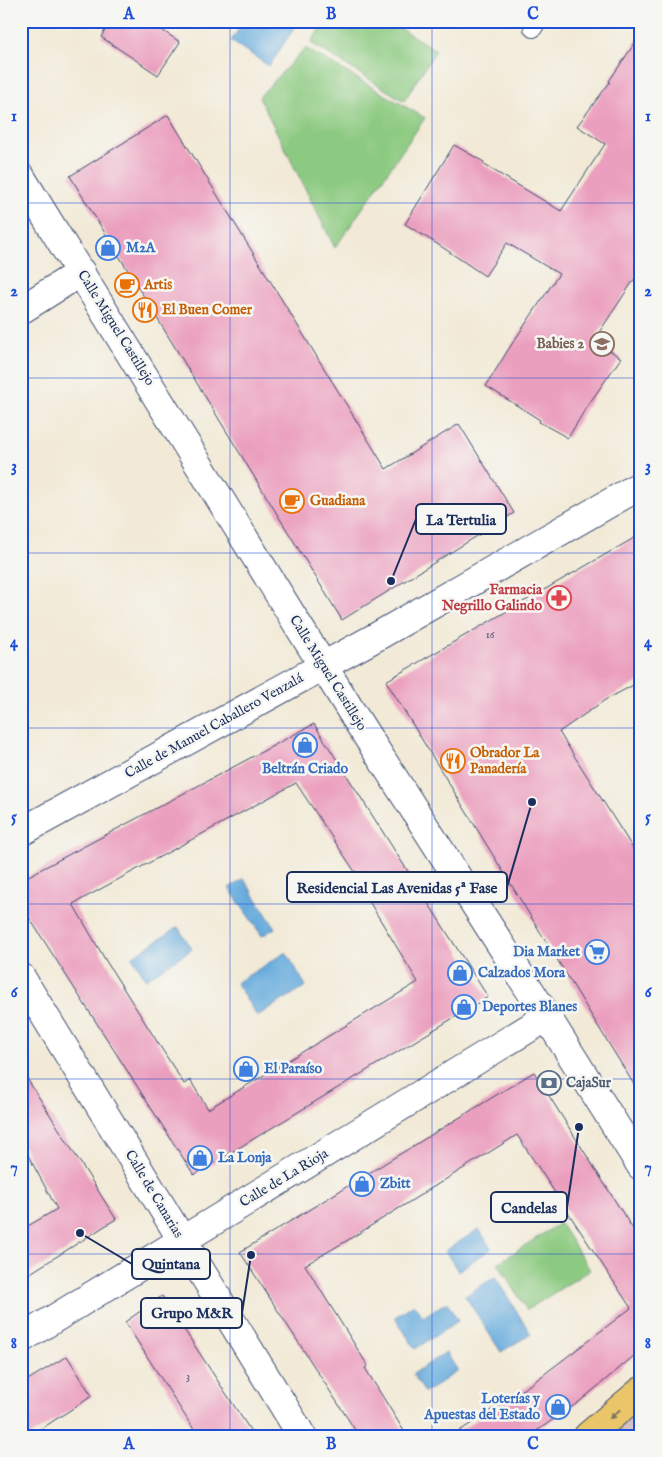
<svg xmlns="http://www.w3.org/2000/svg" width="662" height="1457" viewBox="0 0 662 1457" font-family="'IM FELL English',serif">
	<rect width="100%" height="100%" fill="#f6f6f2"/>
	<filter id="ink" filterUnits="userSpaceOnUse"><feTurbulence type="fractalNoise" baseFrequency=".02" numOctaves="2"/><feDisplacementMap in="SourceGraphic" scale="10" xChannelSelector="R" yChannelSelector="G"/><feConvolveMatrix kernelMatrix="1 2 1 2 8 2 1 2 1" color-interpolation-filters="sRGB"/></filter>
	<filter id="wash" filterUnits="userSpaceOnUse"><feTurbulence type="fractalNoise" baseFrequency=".0096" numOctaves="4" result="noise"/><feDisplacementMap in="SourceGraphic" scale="20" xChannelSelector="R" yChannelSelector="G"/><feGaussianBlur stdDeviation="1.12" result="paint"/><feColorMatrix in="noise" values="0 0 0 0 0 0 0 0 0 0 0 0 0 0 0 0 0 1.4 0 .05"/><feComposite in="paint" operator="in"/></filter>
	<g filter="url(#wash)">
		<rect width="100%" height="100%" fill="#f2ead7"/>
		<!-- industrial -->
		<path fill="#d2bec2" d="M641,1408V1436H605Z"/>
		<!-- green -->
		<g fill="#8dca81" stroke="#547c70">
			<path d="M324,21H388L436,50L404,101L311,43Z"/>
			<path d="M305,48L425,118L335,248L259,97Z"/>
			<path d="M560,1223L590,1270L527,1310L498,1263Z"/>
		</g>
		<!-- water -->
		<g fill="#67acdd" stroke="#416e9e">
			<path d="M244,21H299L269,66L231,41Z"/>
			<path d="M244,879L275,928L262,936L229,888Z"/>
			<path d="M178,927L192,949L146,979L132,957Z"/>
			<path d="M286,952L306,986L257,1016L236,983Z"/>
			<path d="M479,1229L491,1249L458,1271L445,1251Z"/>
			<path d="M495,1277L531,1334L501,1352L465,1296Z"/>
			<path d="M447,1302L458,1321L415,1349L395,1317L414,1304L423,1317Z"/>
			<path d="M446,1352L458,1371L425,1393L413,1374Z"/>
		</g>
		<g id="blocks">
			<!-- building -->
			<g fill="#eb9fbe" fill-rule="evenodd">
				<path d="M111,21H148L180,42L158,75L101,37Z"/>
				<path d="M641,34V269L594,340L621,358L586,408L568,438L539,422L540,420L486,386L508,350L559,274L507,243L485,276L442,247L405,224L454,145L484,162L483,164L561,211L605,144L577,126L610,82L609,81Z"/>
				<path d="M168,115L386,469L459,424L514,513L342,620L70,176Z"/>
				<path d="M641,534V681L605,700L559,732L641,861V1096L386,681Z"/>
				<path d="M314,724L488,997L194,1175L21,905V880ZM296,783L371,896L367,898L418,982L208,1109L190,1080L184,1084L106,961L73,904Z"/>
				<path d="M21,1069L116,1219L21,1279V1230L57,1209L21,1142Z"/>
				<path d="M534,1072L641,1242V1350L579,1402L529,1436H452L534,1382L631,1308L517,1135L348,1240L305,1265L368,1366L365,1368L407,1436H359L240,1252Z"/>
				<path d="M162,1296L254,1436H198L125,1322Z"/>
				<path d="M67,1356L92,1396L30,1436H21V1384Z"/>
			</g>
		</g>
	</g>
	<g filter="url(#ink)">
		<use href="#blocks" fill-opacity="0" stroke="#3b4b70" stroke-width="1"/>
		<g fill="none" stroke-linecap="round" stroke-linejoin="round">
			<defs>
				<path id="service" d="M533,28L537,21"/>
				<g id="minor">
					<path d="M21,177L356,719L547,1017L641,1166"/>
					<path d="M21,310L81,272"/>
					<path d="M21,832L376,637L641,485"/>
					<path d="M21,977L302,1436"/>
					<path d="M21,1339L547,1017"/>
				</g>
				<path id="trunk" d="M588,1436L641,1391"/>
			</defs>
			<!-- service casing -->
			<use href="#service" stroke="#3b4b70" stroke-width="20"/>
			<!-- minor casing -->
			<use href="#minor" stroke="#3b4b70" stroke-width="30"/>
			<!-- trunk casing -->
			<use href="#trunk" stroke="#3b4b70" stroke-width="30"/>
			<!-- service -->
			<use href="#service" stroke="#fff" stroke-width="18"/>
			<!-- minor -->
			<use href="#minor" stroke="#fff" stroke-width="28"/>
			<!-- trunk -->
			<use href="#trunk" stroke="#ebc669" stroke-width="28"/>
			<!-- tram -->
			<path stroke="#1b2f5e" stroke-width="1" d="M628,1436L641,1426"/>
		</g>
		<!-- one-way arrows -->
		<defs><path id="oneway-solid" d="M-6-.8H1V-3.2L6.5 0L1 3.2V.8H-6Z" transform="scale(1.25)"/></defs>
		<use fill="#797363" href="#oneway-solid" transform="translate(615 1414) rotate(139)"/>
	</g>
	<!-- grid -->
	<path fill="none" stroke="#1d4ed8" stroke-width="1" stroke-opacity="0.55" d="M230,21V1436M432,21V1436M21,203H641M21,378H641M21,553H641M21,728H641M21,904H641M21,1079H641M21,1254H641"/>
	<!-- icons -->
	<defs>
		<symbol id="shop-ring" viewBox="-11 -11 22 22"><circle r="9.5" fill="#f6f6f2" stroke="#3f7fe0" stroke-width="1.5"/><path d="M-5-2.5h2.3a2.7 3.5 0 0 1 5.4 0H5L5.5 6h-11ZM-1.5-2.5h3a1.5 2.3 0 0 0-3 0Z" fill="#3f7fe0"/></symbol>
		<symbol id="cafe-ring" viewBox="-11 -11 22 22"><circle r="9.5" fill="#f6f6f2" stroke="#e8710a" stroke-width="1.5"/><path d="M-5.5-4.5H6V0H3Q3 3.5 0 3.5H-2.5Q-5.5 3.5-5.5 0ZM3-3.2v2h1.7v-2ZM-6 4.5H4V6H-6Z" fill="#e8710a"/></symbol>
		<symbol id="restaurant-ring" viewBox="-11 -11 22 22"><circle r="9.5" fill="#f6f6f2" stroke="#e8710a" stroke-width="1.5"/><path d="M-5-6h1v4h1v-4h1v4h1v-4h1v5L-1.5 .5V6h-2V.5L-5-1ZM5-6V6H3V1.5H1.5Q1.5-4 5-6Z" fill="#e8710a"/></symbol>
		<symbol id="school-ring" viewBox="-11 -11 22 22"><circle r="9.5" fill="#f6f6f2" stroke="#8d6e63" stroke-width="1.5"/><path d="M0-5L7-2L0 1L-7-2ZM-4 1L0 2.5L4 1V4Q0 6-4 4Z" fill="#8d6e63"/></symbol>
		<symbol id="pharmacy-ring" viewBox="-11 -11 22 22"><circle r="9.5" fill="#f6f6f2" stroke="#e0444e" stroke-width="1.5"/><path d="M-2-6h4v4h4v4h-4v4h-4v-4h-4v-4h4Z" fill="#e0444e"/></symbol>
		<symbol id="supermarket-ring" viewBox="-11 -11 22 22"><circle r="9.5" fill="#f6f6f2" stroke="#3f7fe0" stroke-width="1.5"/><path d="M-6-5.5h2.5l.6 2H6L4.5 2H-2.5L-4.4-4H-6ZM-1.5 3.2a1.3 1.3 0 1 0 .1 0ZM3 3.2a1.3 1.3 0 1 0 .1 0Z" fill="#3f7fe0"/></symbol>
		<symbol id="bank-ring" viewBox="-11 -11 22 22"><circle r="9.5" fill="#f6f6f2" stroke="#5c6f8a" stroke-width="1.5"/><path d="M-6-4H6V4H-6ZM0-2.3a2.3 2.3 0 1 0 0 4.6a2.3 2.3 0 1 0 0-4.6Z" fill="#5c6f8a"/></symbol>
	</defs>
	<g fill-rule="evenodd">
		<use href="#shop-ring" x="94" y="234" width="28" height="28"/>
		<use href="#cafe-ring" x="113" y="271" width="28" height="28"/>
		<use href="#restaurant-ring" x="131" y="296" width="28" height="28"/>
		<use href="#school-ring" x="588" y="330" width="28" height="28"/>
		<use href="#cafe-ring" x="278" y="487" width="28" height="28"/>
		<use href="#pharmacy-ring" x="545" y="584" width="28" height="28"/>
		<use href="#shop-ring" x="291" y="731" width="28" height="28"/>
		<use href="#restaurant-ring" x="439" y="747" width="28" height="28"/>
		<use href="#supermarket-ring" x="583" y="938" width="28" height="28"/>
		<use href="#shop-ring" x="446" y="959" width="28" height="28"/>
		<use href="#shop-ring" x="450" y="993" width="28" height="28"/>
		<use href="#shop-ring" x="232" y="1055" width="28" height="28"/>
		<use href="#bank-ring" x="535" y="1069" width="28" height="28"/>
		<use href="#shop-ring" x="186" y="1144" width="28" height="28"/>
		<use href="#shop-ring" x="348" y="1170" width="28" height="28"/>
		<use href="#shop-ring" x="544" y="1393" width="28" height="28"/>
	</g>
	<g text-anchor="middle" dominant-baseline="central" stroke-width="5" stroke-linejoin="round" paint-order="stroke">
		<!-- number labels -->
		<g font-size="11" fill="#4f4b76">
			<text x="490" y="635">16</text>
			<text x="188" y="1377">3</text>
		</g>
		<!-- shop labels -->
		<g font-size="14" font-weight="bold" fill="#366cbe" stroke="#f6f6f2" text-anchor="start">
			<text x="126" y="248">M2A</text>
			<text x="305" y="769" text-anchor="middle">Beltrán Criado</text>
			<text x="580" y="952" text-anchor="end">Dia Market</text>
			<text x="478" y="973">Calzados Mora</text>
			<text x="482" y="1007">Deportes Blanes</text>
			<text x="264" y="1069">El Paraíso</text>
			<text x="218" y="1158">La Lonja</text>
			<text x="380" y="1184">Zbitt</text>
			<text x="540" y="1399" text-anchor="end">Loterías y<tspan x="540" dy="16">Apuestas del Estado</tspan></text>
		</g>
		<!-- food labels -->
		<g font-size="14" font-weight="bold" fill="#c56008" stroke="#f6f6f2" text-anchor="start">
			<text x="144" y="285">Artis</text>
			<text x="162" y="310">El Buen Comer</text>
			<text x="310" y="501">Guadiana</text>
			<text x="470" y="753">Obrador La<tspan x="470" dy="16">Panadería</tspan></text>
		</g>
		<!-- street labels -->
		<g font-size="14" fill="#1b2f5e" stroke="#f6f6f2">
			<text transform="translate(116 328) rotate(58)">Calle Miguel Castillejo</text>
			<text transform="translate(328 673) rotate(58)">Calle Miguel Castillejo</text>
			<text transform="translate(214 726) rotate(-29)">Calle de Manuel Caballero Venzalá</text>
			<text transform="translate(284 1178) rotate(-31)">Calle de La Rioja</text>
			<text transform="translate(154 1194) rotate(59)">Calle de Canarias</text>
		</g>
		<!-- education labels -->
		<g font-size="14" font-weight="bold" fill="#785e54" stroke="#f6f6f2" text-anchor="end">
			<text x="584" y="344">Babies 2</text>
		</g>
		<!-- health labels -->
		<g font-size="14" font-weight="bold" fill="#be3a42" stroke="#f6f6f2" text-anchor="end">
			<text x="542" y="590">Farmacia<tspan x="542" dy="16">Negrillo Galindo</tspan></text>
		</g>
		<!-- service labels -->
		<g font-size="14" font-weight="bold" fill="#4e5e75" stroke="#f6f6f2" text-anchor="start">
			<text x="566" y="1083">CajaSur</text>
		</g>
	</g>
	<!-- callouts -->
	<path fill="none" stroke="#1b2f5e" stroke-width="2" d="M391 581L416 519M532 802L507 887M579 1127L567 1207M80 1233L132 1264M251 1255L242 1313"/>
	<g fill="#1b2f5e" stroke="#f6f6f2" stroke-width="2">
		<circle cx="391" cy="581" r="5"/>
		<circle cx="532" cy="802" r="5"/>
		<circle cx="579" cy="1127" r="5"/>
		<circle cx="80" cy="1233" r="5"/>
		<circle cx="251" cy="1255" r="5"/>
	</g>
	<g fill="#f6f6f2" stroke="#1b2f5e" stroke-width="2">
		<rect x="416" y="504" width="90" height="30" rx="5"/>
		<rect x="287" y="872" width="220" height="30" rx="5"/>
		<rect x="491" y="1192" width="76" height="30" rx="5"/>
		<rect x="132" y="1249" width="78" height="30" rx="5"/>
		<rect x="141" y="1298" width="101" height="30" rx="5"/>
	</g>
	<g font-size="15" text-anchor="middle" font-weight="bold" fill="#1b2f5e">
		<text x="461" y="525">La Tertulia</text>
		<text x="397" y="893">Residencial Las Avenidas 5ª Fase</text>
		<text x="529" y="1213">Candelas</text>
		<text x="171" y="1269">Quintana</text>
		<text x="192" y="1318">Grupo M&amp;R</text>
	</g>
	<!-- margin -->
	<rect width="662" height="1457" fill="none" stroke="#f6f6f2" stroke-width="55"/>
	<rect x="28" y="28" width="606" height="1402" fill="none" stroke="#1d4ed8" stroke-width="2"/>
	<g font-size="16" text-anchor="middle" font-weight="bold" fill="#1d4ed8">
		<text x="129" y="19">A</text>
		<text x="331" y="19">B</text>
		<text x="533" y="19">C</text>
		<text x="14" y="121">1</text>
		<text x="648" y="121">1</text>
		<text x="14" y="296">2</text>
		<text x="648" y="296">2</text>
		<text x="14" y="471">3</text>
		<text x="648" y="471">3</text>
		<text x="14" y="647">4</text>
		<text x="648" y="647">4</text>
		<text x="14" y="822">5</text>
		<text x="648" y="822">5</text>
		<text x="14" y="997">6</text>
		<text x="648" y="997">6</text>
		<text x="14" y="1172">7</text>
		<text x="648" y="1172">7</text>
		<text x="14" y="1348">8</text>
		<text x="648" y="1348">8</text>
		<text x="129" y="1449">A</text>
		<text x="331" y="1449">B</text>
		<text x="533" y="1449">C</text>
	</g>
</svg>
